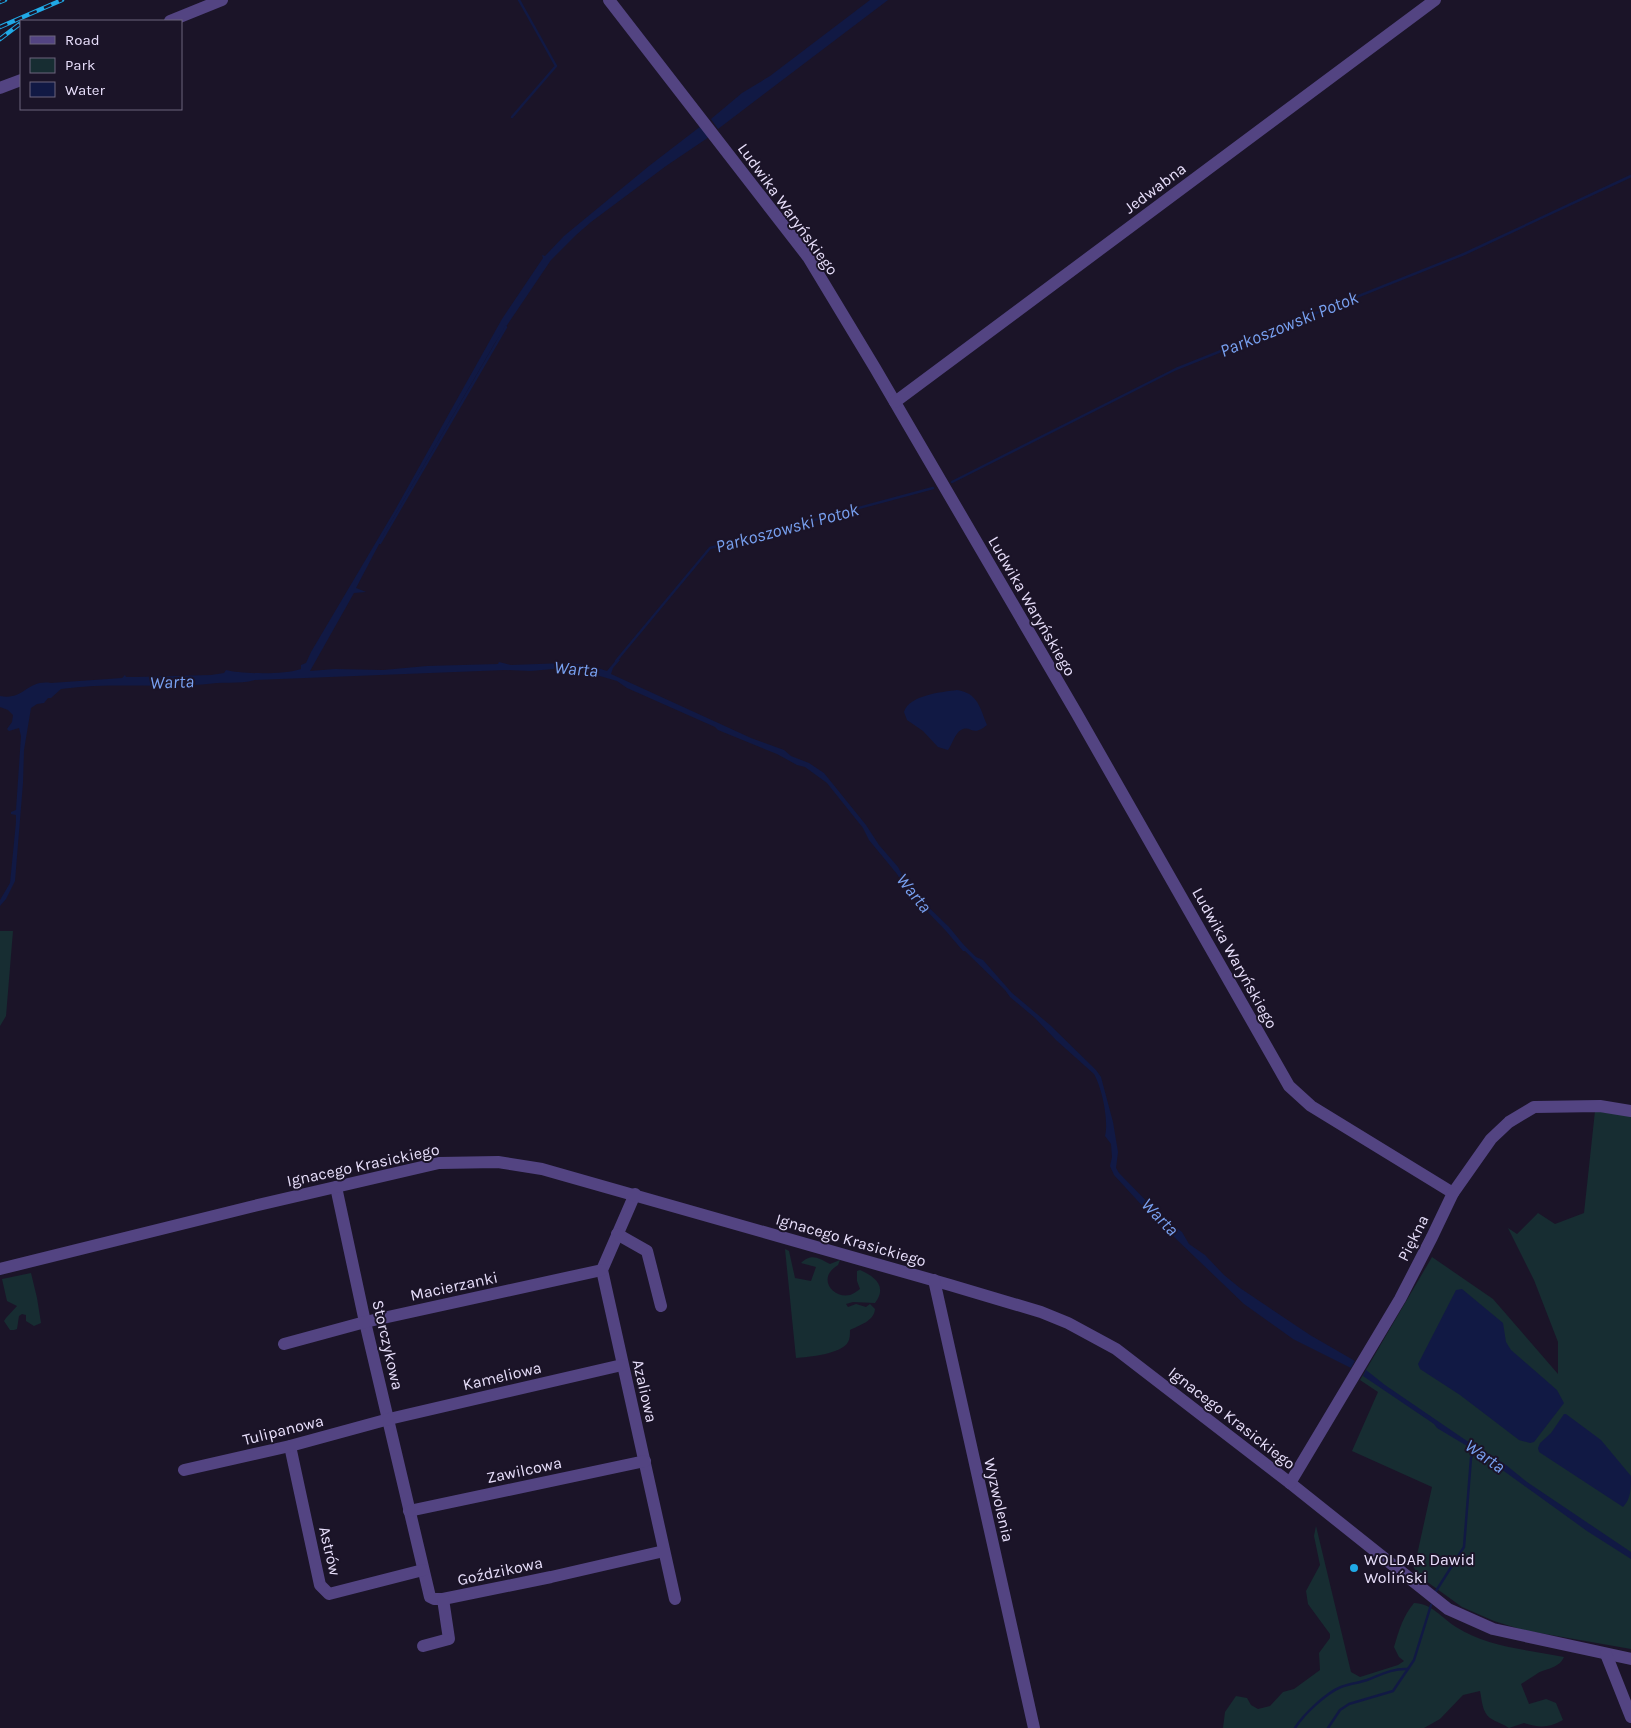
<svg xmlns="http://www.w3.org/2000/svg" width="1631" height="1728" viewBox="0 0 1631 1728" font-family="Karla,sans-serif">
	<rect width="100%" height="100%" fill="#1b1428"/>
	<!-- green -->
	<g fill="#172d32">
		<path d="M0,931H13L6,1016L0,1026Z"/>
		<path d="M1595,1111L1631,1116V1649L1523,1630L1494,1621L1462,1607L1419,1576L1411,1563L1417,1555L1432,1487L1352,1451L1378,1392L1360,1380L1432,1257L1493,1299L1558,1374V1342L1534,1280L1508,1228L1517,1234L1538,1213L1555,1224L1584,1213Z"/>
		<path d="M785,1249L789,1251L795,1278L811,1281L816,1267L801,1263C812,1253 818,1258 830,1264L840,1260L838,1265C816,1278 833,1299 850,1295C853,1294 857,1291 860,1289L857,1281V1271L860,1270C874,1276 888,1286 875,1303L853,1302L846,1304L848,1307L856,1304L866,1307L870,1304L875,1309C874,1321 860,1325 850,1330C850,1334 850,1339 848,1342C842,1354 808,1357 796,1358Z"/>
		<path d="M31,1273L37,1298L41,1323L34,1326L26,1321V1315L22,1314L19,1316L17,1329L14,1330H10L4,1321L6,1318L17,1306L7,1301L2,1279Z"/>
		<path d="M1316,1526L1351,1672L1360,1677L1398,1665L1404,1661L1399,1657L1394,1647C1399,1630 1403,1616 1414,1603C1431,1603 1442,1618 1456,1627C1487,1647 1529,1650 1564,1657C1559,1668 1548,1668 1538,1673C1532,1677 1526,1681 1521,1684L1529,1704L1546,1699L1556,1703L1563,1720C1548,1728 1540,1728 1524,1723L1509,1728C1503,1724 1496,1722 1490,1718C1482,1712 1482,1700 1480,1691L1463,1695L1440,1719L1424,1728H1223L1225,1712L1236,1696L1247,1698L1251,1705L1258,1709L1270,1706L1283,1692L1294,1689L1320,1670L1319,1653L1330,1638V1634L1308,1604L1306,1591L1320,1565L1314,1536Z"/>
	</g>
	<!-- water -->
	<g fill="#111944">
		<path d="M870,0H888L718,129L711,119L742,93L770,76Z"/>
		<path d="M701,126L709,137L666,166L591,222L576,235L551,260L495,343L387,529L356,588L366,592L354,593L310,671L335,669L383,670L427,666L498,664L499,662L511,665L566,663L588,665L607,671L617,659L620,660L613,668L611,674L751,738L784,750L791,756L809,763L824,773L866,825L879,845L898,867L906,882L918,897L949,927L963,944L976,957L983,960L1012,993L1050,1025L1096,1070L1101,1077L1113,1122L1118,1152L1116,1168L1119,1173L1162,1217L1182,1232L1189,1244L1205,1255L1224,1275L1240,1288L1310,1335L1355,1361L1351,1368L1293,1339L1244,1304L1148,1212L1114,1175L1110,1166L1112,1157L1111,1144L1105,1136C1109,1121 1102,1088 1094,1074L1056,1040L1035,1018L1010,997L1005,990L965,951H963L946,931L921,905L911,897L897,874L869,840L863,828L827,783L805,767L797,765L777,754L718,730L715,727L627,688L617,681L579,670L564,668L531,671L505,670L255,680C243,684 230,682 217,683C166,689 112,682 61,689L51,698H48L44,703L37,704L31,708L24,750L23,783L15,881L6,899L0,906V900L10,883L16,822V815L11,814V812L16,810L21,736L19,728L9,731L7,729L12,722L13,715L8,710L0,707V696C24,701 27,679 51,683L122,678L125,675L126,677H137L211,675L224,673L226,670C241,674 284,675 301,669V665L306,663L311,652L395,510L502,319L543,258L542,255L545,256L564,236L649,166Z"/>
		<path d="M957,690C978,693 980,708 987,725C972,738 971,724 961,730C955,733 952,745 948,750L938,747L923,731L907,720L904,712C909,695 942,692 957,690Z"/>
		<path d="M1462,1289L1503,1323L1506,1342L1511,1350L1557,1390L1564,1403L1534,1442L1530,1443L1519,1440L1460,1395L1420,1369L1418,1364L1456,1290Z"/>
		<path d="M1366,1370L1385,1385L1464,1439L1506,1465L1527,1482L1631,1552V1559L1587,1531L1476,1451L1472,1456V1449L1437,1428L1434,1424L1363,1376Z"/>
		<path d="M1564,1414H1566L1601,1440L1631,1476C1631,1488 1631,1499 1623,1507L1539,1452L1538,1448L1540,1443L1551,1433Z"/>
	</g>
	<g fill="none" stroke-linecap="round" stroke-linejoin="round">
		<!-- stream -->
		<g stroke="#111944" stroke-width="2.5">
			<path d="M512,117L556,66L519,0"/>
			<path d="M952,482L1176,369L1464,254L1631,176"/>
			<path d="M380,543L506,327"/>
			<path d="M616,661L710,548L933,488"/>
			<path d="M1436,1591L1464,1547L1471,1458L1473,1454"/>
			<path d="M1295,1728C1303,1715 1326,1693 1341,1687C1349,1684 1358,1683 1367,1680C1380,1675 1393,1668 1408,1669"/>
			<path d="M1328,1728L1340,1710L1349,1704L1393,1691L1414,1660L1431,1605"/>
		</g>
		<!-- minor -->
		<g stroke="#534482" stroke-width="12">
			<path d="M609,0L808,257L875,368L1077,714L1289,1086L1311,1106L1453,1193"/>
			<path d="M170,21L222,0"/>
			<path d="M0,88L21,80"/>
			<path d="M895,402L1435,0"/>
			<path d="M336,1187L365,1322L430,1597L434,1599H443L551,1577L664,1551"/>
			<path d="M635,1194L602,1270L675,1599"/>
			<path d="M617,1234L647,1251L661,1306"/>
			<path d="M0,1269L254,1206L439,1163L498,1162L542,1169L950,1285L1041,1312L1068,1323L1116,1349L1290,1483L1448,1609L1493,1629L1631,1659"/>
			<path d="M934,1280L1034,1728"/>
			<path d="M284,1344L365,1322L602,1270"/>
			<path d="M290,1446L320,1585L329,1594L423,1570"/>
			<path d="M184,1470L290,1446L389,1419L622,1365"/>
			<path d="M1290,1483L1400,1299L1432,1237L1453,1193L1491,1139L1509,1122L1534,1107L1600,1106L1631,1111"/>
			<path d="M409,1511L645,1461"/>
			<path d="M423,1646L449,1639L443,1599"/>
			<path d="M1606,1654L1631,1717"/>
		</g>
		<defs>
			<g id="rail">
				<path d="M0,2L5,0"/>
				<path d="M0,27L62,0"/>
				<path d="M0,39L21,23"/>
			</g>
		</defs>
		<!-- rail casing -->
		<use href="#rail" stroke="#20a9e6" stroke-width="4.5"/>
		<!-- rail -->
		<use href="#rail" stroke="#1b1428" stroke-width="2.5" stroke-dasharray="8" stroke-linecap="butt"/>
	</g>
	<!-- markers -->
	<circle fill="#20a9e6" stroke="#1b1428" stroke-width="2" cx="1354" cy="1568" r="5"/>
	<g text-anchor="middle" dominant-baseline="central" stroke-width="4" stroke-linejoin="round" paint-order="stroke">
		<!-- street labels -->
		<g font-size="16" fill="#e8dffb" stroke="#1b1428">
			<text transform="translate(1155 188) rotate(-37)">Jedwabna</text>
			<text transform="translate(788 209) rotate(54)">Ludwika Waryńskiego</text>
			<text transform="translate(1032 606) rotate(60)">Ludwika Waryńskiego</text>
			<text transform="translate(1235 958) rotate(61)">Ludwika Waryńskiego</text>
			<text transform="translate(363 1165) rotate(-12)">Ignacego Krasickiego</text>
			<text transform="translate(1413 1238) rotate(-63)">Piękna</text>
			<text transform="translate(851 1240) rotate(16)">Ignacego Krasickiego</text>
			<text transform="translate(454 1286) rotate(-12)">Macierzanki</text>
			<text transform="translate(388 1345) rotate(77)">Storczykowa</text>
			<text transform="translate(502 1376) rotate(-13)">Kameliowa</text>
			<text transform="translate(645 1391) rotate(77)">Azaliowa</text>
			<text transform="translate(1232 1418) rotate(38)">Ignacego Krasickiego</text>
			<text transform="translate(283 1430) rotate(-14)">Tulipanowa</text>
			<text transform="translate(524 1470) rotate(-12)">Zawilcowa</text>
			<text transform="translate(999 1500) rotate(77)">Wyzwolenia</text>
			<text transform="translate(330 1551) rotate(77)">Astrów</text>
			<text transform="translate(500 1571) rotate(-12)">Goździkowa</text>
		</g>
		<!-- poi labels -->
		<g font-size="16" fill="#e8dffb" stroke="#1b1428" text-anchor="start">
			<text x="1364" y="1559">WOLDAR Dawid<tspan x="1364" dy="18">Woliński</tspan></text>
		</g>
		<!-- water labels -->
		<g font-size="18" font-style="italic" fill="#78a0f0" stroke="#1b1428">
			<text transform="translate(1289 324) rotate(-22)">Parkoszowski Potok</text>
			<text transform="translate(787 528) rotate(-15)">Parkoszowski Potok</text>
			<text transform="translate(576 669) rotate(5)">Warta</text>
			<text transform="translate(172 682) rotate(-2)">Warta</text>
			<text transform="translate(914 893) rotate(51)">Warta</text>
			<text transform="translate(1160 1217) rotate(46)">Warta</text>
			<text transform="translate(1485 1456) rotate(35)">Warta</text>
		</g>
	</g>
	<!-- legend -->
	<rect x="20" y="20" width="162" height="90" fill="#1b1428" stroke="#6d657c"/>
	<rect x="30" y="36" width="25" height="8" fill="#534482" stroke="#6d657c"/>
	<text x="65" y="45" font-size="15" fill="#e8dffb">Road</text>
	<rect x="30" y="58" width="25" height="15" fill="#172d32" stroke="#6d657c"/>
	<text x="65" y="70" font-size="15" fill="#e8dffb">Park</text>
	<rect x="30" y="82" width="25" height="15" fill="#111944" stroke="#6d657c"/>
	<text x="65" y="95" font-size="15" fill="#e8dffb">Water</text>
</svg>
